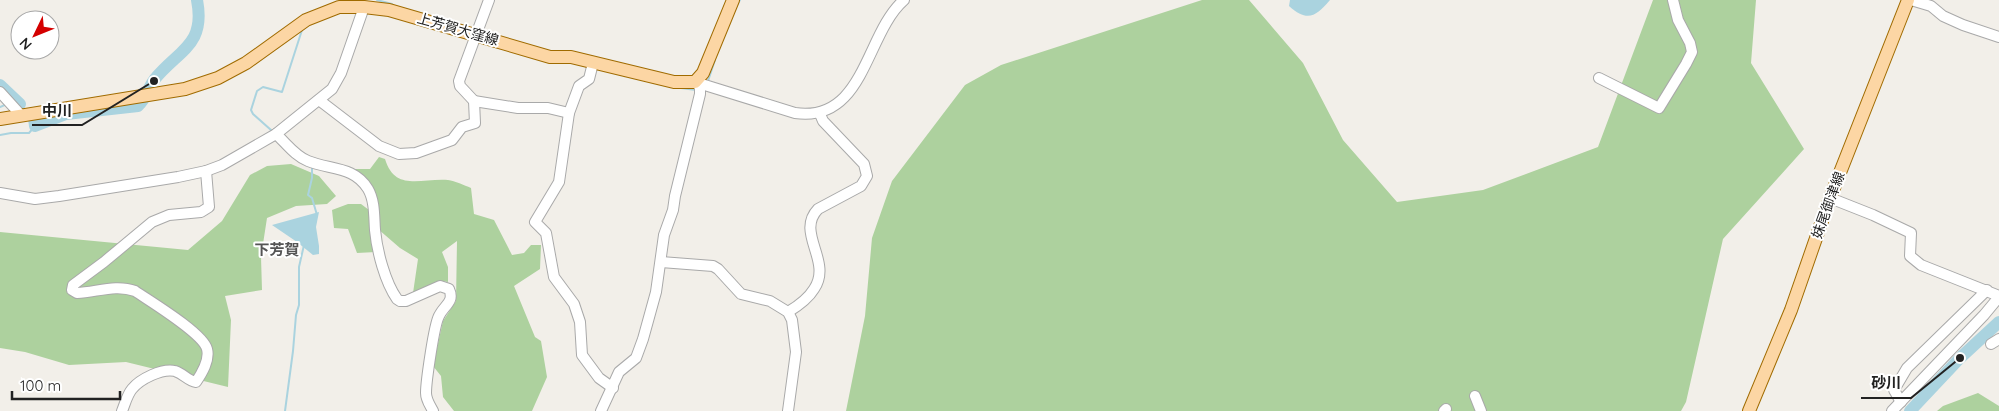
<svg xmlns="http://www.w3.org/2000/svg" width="1999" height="411" viewBox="0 0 1999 411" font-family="Quicksand,'Noto Sans JP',sans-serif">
	<rect width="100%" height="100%" fill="#f2efe9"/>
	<!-- forest -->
	<g fill="#add19e">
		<path d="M1202,0H1249L1303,63L1343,140L1397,202L1483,190L1598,147L1653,0H1756L1751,63L1804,149L1723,239L1686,402L1681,411H846L865,316L872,238L892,181L965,85L1001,65Z"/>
		<path d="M379,157L385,159C395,192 421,178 448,180C455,181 464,185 471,188L474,214L494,220L512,255L524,253L531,245H541L540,269L514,286L535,337L541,341L547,377L532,411H454L443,397L441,376L433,366L443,321L456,301L457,241L442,252L448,267V282L442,281L413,293L418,259L400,248L378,229L369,183L355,169H370Z"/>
		<path d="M291,164L319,176L336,196L327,204L296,206L267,218L261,257L262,290L225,296L231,320L228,387L126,362L69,365L25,352L0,348V232L188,250L222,221L250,175L267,166Z"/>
		<path d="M348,204H361L369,210L376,252L357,253L348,229L334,228L332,210Z"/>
		<path d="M1978,393L1999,406V411H1937L1943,406Z"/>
	</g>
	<!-- water -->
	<g fill="#aad3df">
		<path d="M1290,0H1330C1316,16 1308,23 1289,6Z"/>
		<path d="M319,212L316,227L319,246V254L313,255L297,242L272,225Z"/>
	</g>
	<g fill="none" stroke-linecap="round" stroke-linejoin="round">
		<!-- stream -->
		<g stroke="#aad3df" stroke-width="2">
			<path d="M377,0L392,4"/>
			<path d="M737,5L740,0"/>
			<path d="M708,81L715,60"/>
			<path d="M681,88L696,90"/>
			<path d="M0,107L7,104"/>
			<path d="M271,130L253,114L251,110L257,91L263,87L282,92L302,30"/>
			<path d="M0,135L11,133H29L35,126"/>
			<path d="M312,166V178L308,195L312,198L317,215"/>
			<path d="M285,411L293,351L296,315L299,305V267L304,245"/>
		</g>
		<!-- river -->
		<g stroke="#aad3df" stroke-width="12">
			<path d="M0,85L20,104"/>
			<path d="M34,118L35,126L66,114L138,106C146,99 148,88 154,80C178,50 206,46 197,0"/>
			<path d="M1910,411L1960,358L1999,322"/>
		</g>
		<defs>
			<g id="minor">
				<path d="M1911,0L1931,6L1943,16L1963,25L1999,37"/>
				<path d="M593,63L589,79L579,86L569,113L559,182L535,222L546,233L554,277L574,304L580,322L582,355L599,378L613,388"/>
				<path d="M1599,78L1659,108L1686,64L1692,52L1690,43L1678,20L1673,0"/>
				<path d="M695,82L795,113C865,123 865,34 904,0"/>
				<path d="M0,92L20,114"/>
				<path d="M319,100L379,146L399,154L416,153L452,140L462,127L475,123L474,101L460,86L459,81L489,0"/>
				<path d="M474,101L518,108H548L569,113"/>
				<path d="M276,134C286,143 295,156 308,161C330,170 354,166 368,189C375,201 374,217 375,230C377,251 385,282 397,299L400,301H406L440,286L449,289C455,302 444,305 439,316C434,325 426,382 426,393C426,400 430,405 433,411"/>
				<path d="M0,193L35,199L59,196L178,177L206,171L222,165L276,134L332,89L341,73L364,7"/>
				<path d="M1830,198L1873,215L1911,233L1910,256L1921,265L1999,296"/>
				<path d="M661,262L713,266L718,269L741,294L770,301L788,312L792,320L796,352L788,411"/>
				<path d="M788,312C798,306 808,299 814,289C833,261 795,233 818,209L861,186L867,176L864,164L823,121L820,114"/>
				<path d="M1991,344L1999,339"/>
				<path d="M1475,396L1481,411"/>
				<path d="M1901,402L1894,390L1907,368L1987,290"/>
				<path d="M122,411C125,404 127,395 132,389C140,379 162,368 175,371C184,374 188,381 196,382C202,373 210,360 207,349C203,333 151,302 135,291C116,284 97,292 77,293L72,290L73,285L104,262L152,222L169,215L201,212L209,207L206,171"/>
				<path d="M601,411L619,372L636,358L643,339L656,292L664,235L673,210L675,196L700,94V87L695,82"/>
				<path d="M1444,411L1446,409"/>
				<path d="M1892,411L1984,315L1999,297"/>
			</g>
			<g id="major">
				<path d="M0,119L185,89L218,78L246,63L306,20L339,7H364L389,10L550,57H571L674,82H695L703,73L733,0"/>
				<path d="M1749,411L1791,310L1830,198L1908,0"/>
			</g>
		</defs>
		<!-- minor casing -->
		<use href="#minor" stroke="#a9a9a9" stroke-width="12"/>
		<!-- major casing -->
		<use href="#major" stroke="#a06b00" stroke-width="14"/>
		<!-- minor -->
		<use href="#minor" stroke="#fff" stroke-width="10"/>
		<!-- major -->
		<use href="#major" stroke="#fcd6a4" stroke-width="12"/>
	</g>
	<g text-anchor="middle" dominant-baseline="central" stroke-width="4" stroke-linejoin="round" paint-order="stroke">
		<!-- street labels -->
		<g font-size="14" fill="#222" stroke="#fff">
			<text transform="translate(458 29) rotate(16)">上芳賀大窪線</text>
			<text transform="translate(1828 205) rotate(-70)">妹尾御津線</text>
		</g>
		<!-- neighbourhood labels -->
		<g font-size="15" font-weight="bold" fill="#555" stroke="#fff">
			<text x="277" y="249">下芳賀</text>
		</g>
	</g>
	<!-- callouts -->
	<path fill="none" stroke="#222" stroke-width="2" d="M154 81L82 125H32M1960 358L1911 398H1861"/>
	<g fill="#222" stroke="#fff" stroke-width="2">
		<circle cx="154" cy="81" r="5"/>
		<circle cx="1960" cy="358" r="5"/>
	</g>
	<g font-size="15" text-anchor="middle" font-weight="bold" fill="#222" stroke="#fff" stroke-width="4" stroke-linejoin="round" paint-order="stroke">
		<text x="57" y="116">中川</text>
		<text x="1886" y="388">砂川</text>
	</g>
	<!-- north arrow -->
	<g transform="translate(35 35) rotate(227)"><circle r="24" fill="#ffffff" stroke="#a7a7a7"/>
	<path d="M0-4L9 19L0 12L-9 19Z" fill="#d40000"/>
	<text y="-8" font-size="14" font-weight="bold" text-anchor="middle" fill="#222222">N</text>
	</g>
	<!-- scale -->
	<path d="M12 391v8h108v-8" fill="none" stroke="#222222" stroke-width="2.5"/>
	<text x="20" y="391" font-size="15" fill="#222222" stroke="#ffffff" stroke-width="4" paint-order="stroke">100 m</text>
</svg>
